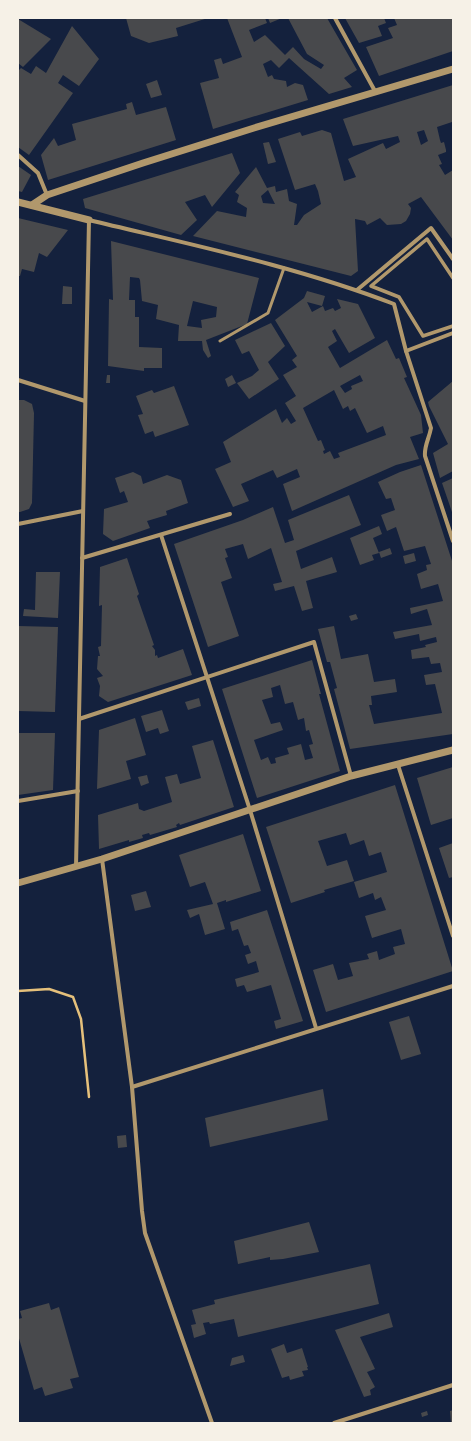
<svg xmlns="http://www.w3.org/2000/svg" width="471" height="1441" viewBox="0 0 471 1441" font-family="'Sofia Sans Condensed',sans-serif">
	<rect width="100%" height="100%" fill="#14213d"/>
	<!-- building -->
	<g fill="#48494c" fill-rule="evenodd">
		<path d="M126,18H208L176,28L178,36L149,43L131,36Z"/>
		<path d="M227,18H265L267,23L249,30L254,42L265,35L285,55L293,47L304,59L321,69L324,65L307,54L288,18H327L357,70L344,78L352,87L329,94L289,58L279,68L271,60L263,64L268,77L272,75L274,79L286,81L287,87L295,83L303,85L308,100L213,129L200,83L219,78L214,60L221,58L223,64L242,57Z"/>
		<path d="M268,18H282L270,23Z"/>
		<path d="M345,18H364L365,19L384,18L386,23L378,26L382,36L359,43Z"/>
		<path d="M394,18H453V51L379,76L366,47L393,38L388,28L397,25Z"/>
		<path d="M18,19L51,39L23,67L18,63Z"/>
		<path d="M72,26L99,59L79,86L63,75L58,83L73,93L29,155L18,147V71L21,68L31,74L36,66L46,73Z"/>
		<path d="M157,80L162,95L151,98L146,84Z"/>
		<path d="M453,85V125L452,122L437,127L440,140L441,143L444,142L446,150V152L438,155L442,164L439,165L445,175L453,170V240L421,197L408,204L411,208L410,214L406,221L401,224L387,225L380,218L367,225L365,221L355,219L358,271L351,276L193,236L217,211L246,217L247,208L237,202L239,195L235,192L256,167L267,188L275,186L276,192L287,189L289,201L297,204L294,225H297L304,215L321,204L318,191L315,184L295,190L278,139L300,132L302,136L322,130L331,133L344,181L356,177L348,159L383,143L386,149L400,142L398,136L353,146L343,119ZM424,130L428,141L421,145L417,132ZM268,190L275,204L263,203L261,196Z"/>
		<path d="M132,102L136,115L166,107L176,140L48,180L41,155L54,138L58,146L76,140L72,124L127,109L126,104Z"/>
		<path d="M269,142L276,162L268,164L263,143Z"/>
		<path d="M232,153L240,173L212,207L205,195L185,202L197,220L181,235L85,208L83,199Z"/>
		<path d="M18,166L31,175L22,192L18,191Z"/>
		<path d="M18,218L68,230L47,257L39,253L34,272L22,269L20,276H18Z"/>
		<path d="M111,241L259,278L247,324L206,340L211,356L208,358L203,350L202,341H178L179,325L156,319L158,305L142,301L140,280L139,278L130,277L129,300H135V317H139V347L162,348V368H144V371L108,366L109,299L113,300ZM193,301L217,307L216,317L201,320L202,328L187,326Z"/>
		<path d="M63,286L72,287V304H62Z"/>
		<path d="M307,291L325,296L322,306L307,302L312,312L323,306L325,311L333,308L335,311L341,308L337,299L358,304L375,338L349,353L335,329L332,331L337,341L328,347L340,368L387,340L396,359L399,358L407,377L404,378L421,415L423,433L410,437L419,459L396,465L292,511L283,484L300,477L297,469L277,478L273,470L241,484L249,501L233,507L215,469L231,462L223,442L276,409L282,423L287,418L291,424L296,421L285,403L296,396L283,375L297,367L292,360L297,356L275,320L304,298ZM360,375L363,381L351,386L352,389L345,393L340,386ZM334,390L343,409L348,406L350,411L355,408L367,433L383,426L386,435L338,453L340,457L334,459L330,451L324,454L323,451L325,450L321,440L318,441L303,408Z"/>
		<path d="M271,323L285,346L268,362L279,379L249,399L237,383L252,376L259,370L249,351L242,354L235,340Z"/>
		<path d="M107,375H110V383H106Z"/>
		<path d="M232,375L236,383L228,387L225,379Z"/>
		<path d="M453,381V471L440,478L433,453L448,444L429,406L428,402Z"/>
		<path d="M174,386L189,425L155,437L153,431L145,434L138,415L143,414L136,396L152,390L154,393Z"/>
		<path d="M19,400H24L32,404L34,413L32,503L29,509L20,512H18Z"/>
		<path d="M421,465L453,564V734L350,749L334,689L337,688L330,662H327L318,629L334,626L341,659L368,654L374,682L395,679L397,692L371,696L372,705H369L374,724L442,713L435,684L426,685L424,675L442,672L440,663L431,664L429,657L412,659L411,650L426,647L425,645L437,642L436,637L420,641L419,634L395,639L393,632L432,625L427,609L411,614L410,608L443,601L438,584L421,589L417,574L427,570L426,565L431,564L425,546L404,551L396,527L387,531L381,515L395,510L391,498L386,499L378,482L400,472Z"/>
		<path d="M133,472L141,476L143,484L167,475L181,480L188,503L166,511L167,515L147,521L150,528L113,541L103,534L104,509L128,502L124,491L120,493L115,478Z"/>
		<path d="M453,478V515L442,483Z"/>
		<path d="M349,495L361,525L296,551L301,569L332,557L337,572L306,581L313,608L302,611L294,586L275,591L273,584L282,582L271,548L248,559L243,544L225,549L228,557L225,558L232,578L221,582L239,636L208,647L174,544L243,520L273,507L285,543L294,540L288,520Z"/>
		<path d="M379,526L382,534L373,538L379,553L372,555L374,560L360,565L350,538Z"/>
		<path d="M390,548L392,554L381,558L379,552Z"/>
		<path d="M414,553L416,561L405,564L403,556Z"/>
		<path d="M127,558L139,594L137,596L154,645L152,646L155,650V656L157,655L158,658L183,649L192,675L108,702L99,696L100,686L97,678L103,676L97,669L98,656H100L98,647L101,646L102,605L99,606L100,567Z"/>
		<path d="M36,572H60L58,618L23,616L24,609L35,610Z"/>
		<path d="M356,614L358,619L351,621L349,616Z"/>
		<path d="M18,626L58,627L55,712L18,711Z"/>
		<path d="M312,660L321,694H319L340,771L257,798L222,689ZM280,685L285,704L293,702L298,720L304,718L306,731L309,730L313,744L309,745L313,758L305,760L301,744L287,748L289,754L275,758L276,763L271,764L268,757L261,760L254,740L283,730L280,722L271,724L262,700L273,697L271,688Z"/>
		<path d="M199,698L201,706L188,710L185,702Z"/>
		<path d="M162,710L169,731L160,734L158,728L146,732L141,716Z"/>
		<path d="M135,718L146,755L126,761L131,779L97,789L99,730Z"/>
		<path d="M19,733H55L53,790L18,795Z"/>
		<path d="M213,740L234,807L180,825L179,823L176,825L177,827L150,835L149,833L142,835L143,838L129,842V840L99,849L98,815L138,803L139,809L144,811L172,802L165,777L177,774L180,784L201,778L192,746Z"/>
		<path d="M453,767V818L431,825L417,778Z"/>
		<path d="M147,775L149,783L141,786L138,777Z"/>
		<path d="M395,785L453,971L326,1012L313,970L333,964L338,980L353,976L349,963L369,959L367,954L377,951L379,960L395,954L393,947L405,944L401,929L372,938L365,916L386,910L381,897L375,900L373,893L359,898L354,882L387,872L381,852L369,856L364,840L350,845L346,833L318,841L327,866L347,860L354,881L324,890L325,892L291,903L266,827Z"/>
		<path d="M243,834L261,891L226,902V900L217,903L225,929L205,935L199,914L190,918L187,910L213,904L205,882L190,887L179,855Z"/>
		<path d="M453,843V877L449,878L439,848Z"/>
		<path d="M146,891L151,907L135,911L131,895Z"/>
		<path d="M267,910L303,1021L276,1029L274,1021L281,1019L271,985L247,992L244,985L237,987L235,979L259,972L256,961L248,964L245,955L251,953L248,945L244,946L238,929L232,931L230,922Z"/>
		<path d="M409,1016L421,1054L401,1060L389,1022Z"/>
		<path d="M323,1089L328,1120L210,1147L205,1118Z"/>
		<path d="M126,1135L127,1147L118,1148L117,1136Z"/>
		<path d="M309,1222L319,1252L283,1259L270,1260V1257L238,1264L234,1241Z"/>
		<path d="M370,1264L379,1304L238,1337L234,1319L210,1324L209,1322L203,1323L206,1334L194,1338L191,1325L196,1324L192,1310L215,1304L214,1300Z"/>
		<path d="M49,1303L51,1310L59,1307L79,1377L70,1379L73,1388L45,1396L42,1387L34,1390L18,1335V1319L22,1318L20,1311Z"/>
		<path d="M389,1313L393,1327L360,1337L375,1369L367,1372L375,1387L370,1390L371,1395L364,1397L335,1330Z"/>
		<path d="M284,1344L287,1353L302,1348L308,1367H307L308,1370L302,1371L304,1376L290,1380L289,1376L282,1378L271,1349Z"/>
		<path d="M243,1355L245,1362L230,1366L232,1358Z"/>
		<path d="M453,1410V1423H451L450,1411Z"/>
		<path d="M427,1411L428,1415L422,1417L421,1413Z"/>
	</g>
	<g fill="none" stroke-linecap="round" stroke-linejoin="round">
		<!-- path -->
		<path stroke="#e5c07b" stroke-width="2.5" d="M18,991L49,989L73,997L81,1019L89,1097"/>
		<!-- service -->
		<path stroke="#b1986c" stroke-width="3" d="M220,341L268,313L284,268"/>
		<!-- pedestrian -->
		<path stroke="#b1986c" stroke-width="3.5" d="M453,278L427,239L371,286L399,297L423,336L453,326"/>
		<!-- minor -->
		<g stroke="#b1986c" stroke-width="4">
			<path d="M335,18L376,93"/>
			<path d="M18,155L38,173L47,195"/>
			<path d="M357,290L431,228L453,259"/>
			<path d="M406,351L431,428C429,439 424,446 425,456L453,541"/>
			<path d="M18,380L85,401"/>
			<path d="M18,524L83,511"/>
			<path d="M161,535L250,810L316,1028"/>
			<path d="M82,558L230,514"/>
			<path d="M79,719L314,642L351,776"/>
			<path d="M398,765L453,936"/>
			<path d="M18,801L78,791"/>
			<path d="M102,859L132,1087L142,1211L145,1233L212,1423"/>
			<path d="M76,867L89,220C192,245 295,266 394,304L406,351L453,333"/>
			<path d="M132,1087L453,986"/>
			<path d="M334,1423L453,1385"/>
		</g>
		<!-- tertiary -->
		<g stroke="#b1986c" stroke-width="7">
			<path d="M18,202L89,220"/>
			<path d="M32,205L47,195L143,163L254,128L453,69"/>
			<path d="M18,883L102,859L351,776L453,750"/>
		</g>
	</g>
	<!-- border -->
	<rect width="471" height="1441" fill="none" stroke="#f6f1e7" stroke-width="38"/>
</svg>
